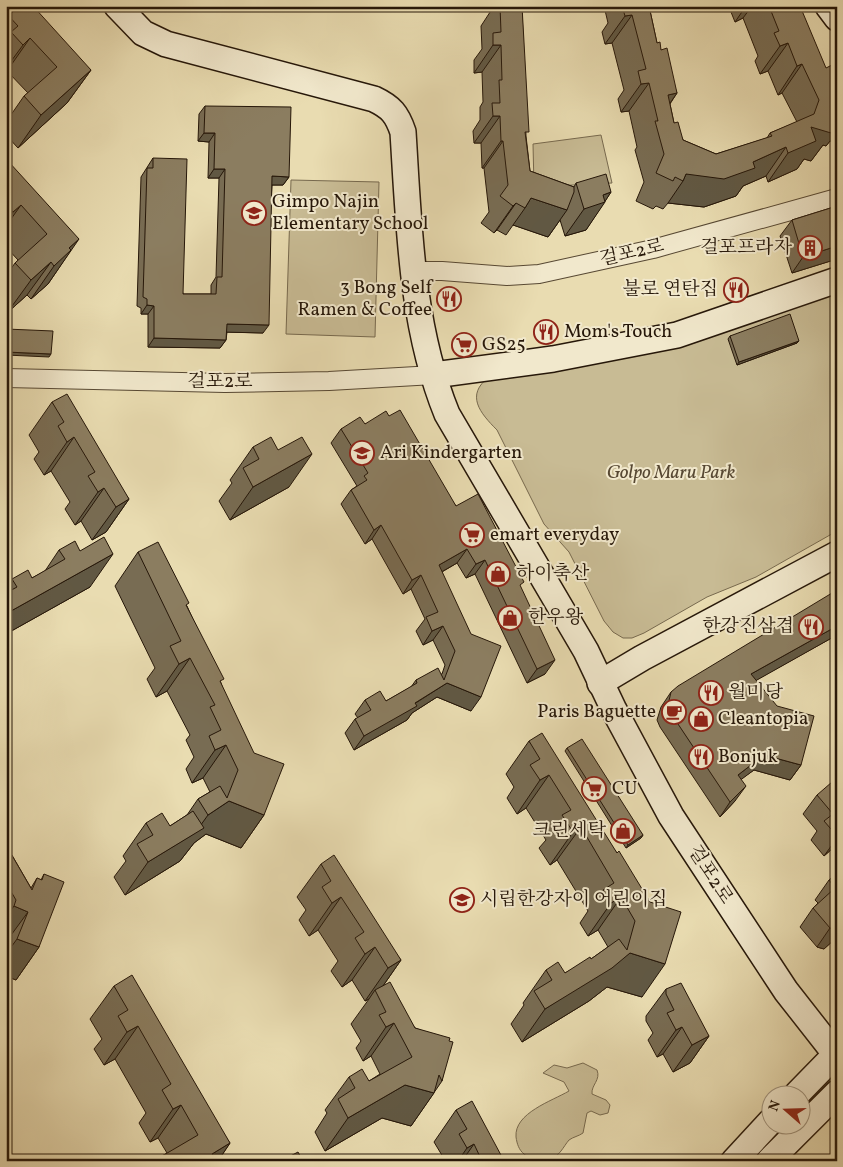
<svg xmlns="http://www.w3.org/2000/svg" width="843" height="1167" viewBox="0 0 843 1167" font-family="Vollkorn,'Noto Serif KR',serif">
	<rect width="100%" height="100%" fill="#e9dcb1"/>
	<filter id="stains"><feTurbulence type="fractalNoise" baseFrequency=".004" numOctaves="4"/><feColorMatrix values="0 0 0 0 .2 0 0 0 0 .09 0 0 0 0 .02 0 0 0 .5 -.17"/></filter>
	<radialGradient id="worn" r=".72"><stop offset=".6" stop-color="#630" stop-opacity="0"/><stop offset="1" stop-color="#630" stop-opacity=".3"/></radialGradient>
	<!-- green -->
	<g fill="#c8bb94" stroke="#77694e">
		<path d="M601,135L612,183L534,187L533,144Z"/>
		<path d="M291,180L379,182L375,337L286,334Z"/>
		<path d="M837,290V531L756,577L707,597L644,633L632,638H623L613,632L604,621L569,552L544,524L497,430C480,413 465,395 489,377Z"/>
		<path d="M583,1063L597,1070C601,1080 591,1085 592,1094L606,1100L610,1105L608,1113L600,1115L591,1111L587,1113L583,1133C579,1136 573,1137 569,1140C563,1147 560,1156 550,1159C542,1161 530,1160 524,1154C519,1150 517,1144 516,1137C514,1113 552,1101 569,1091L564,1082L543,1073L554,1065L567,1068Z"/>
	</g>
	<g fill="none" stroke-linecap="round" stroke-linejoin="round">
		<defs>
			<g id="street">
				<path d="M414,271H442L507,276L539,274L653,249L837,198"/>
				<path d="M6,378L225,383L329,381L434,375"/>
			</g>
			<g id="secondary">
				<path d="M117,6L143,33L166,44L374,99C391,107 397,114 403,132C409,226 411,326 447,414L586,651L614,710L671,816L786,991L837,1056"/>
				<path d="M828,6L837,18"/>
				<path d="M434,375L553,359L677,335L837,280"/>
				<path d="M600,683L642,658L837,554"/>
				<path d="M797,1094L837,1053"/>
				<path d="M734,1161L770,1122"/>
				<path d="M769,1161L837,1093"/>
			</g>
		</defs>
		<!-- street casing -->
		<use href="#street" stroke="#574833" stroke-width="20"/>
		<!-- secondary casing -->
		<use href="#secondary" stroke="#261709" stroke-width="28"/>
		<!-- street -->
		<use href="#street" stroke="#f1e8cc" stroke-width="18"/>
		<!-- secondary -->
		<use href="#secondary" stroke="#f1e8cc" stroke-width="25"/>
	</g>
	<!-- wall -->
	<g fill="#786c53" stroke="#261709">
		<path d="M6,6L91,70L67,103L18,148L6,135V122L24,96L28,93L7,71L6,72Z"/>
		<path d="M494,6H522L526,136L530,171L574,187L576,183L611,192L586,230L565,236L560,220L548,237L513,225L506,235L497,230L494,233L481,223L489,212L484,168H482L481,143H474L473,131L480,120V107L483,102L482,72L474,73V60L482,49L481,26Z"/>
		<path d="M604,6H649L657,43L661,50L677,93L670,104L674,123L683,140L716,154L767,138L770,133L797,122L782,93L778,95L768,71L760,74L755,61L758,56L743,18L735,22L729,7L797,6L830,141L826,146L823,145L811,161L804,159L797,169L768,182L766,176L743,186L736,196L704,207L668,203L663,209L656,206L653,209L636,201L644,182L635,150L637,147L629,111L621,112L618,99L624,90L612,43L605,44L602,32L608,23Z"/>
		<path d="M205,106L289,177L283,185H272L263,333L227,332L226,340L220,348L148,347V314H141V308L137,306L141,177L153,158L183,294H211V285L216,277L219,178H208L209,142L198,141L199,114Z"/>
		<path d="M6,163L71,250L48,284L31,299L27,295L7,313L6,312V276L15,263L18,260L6,247Z"/>
		<path d="M837,206V259L792,273L780,236L792,220Z"/>
		<path d="M730,336L797,343L737,365L728,339Z"/>
		<path d="M52,402L129,499L106,532L92,540L81,521L75,525L65,509L70,502L51,471L44,475L34,459L39,452L29,435Z"/>
		<path d="M389,416L456,506L520,587L545,674L527,683L475,574L466,578L457,563L442,572L471,711L437,697L412,713L407,720L354,750L345,733L355,719L358,718L355,714L365,700L386,701L411,687L416,680L442,674L445,665L433,640L423,645L416,631L425,619L411,589L403,594L372,539L365,544L341,504L351,490L357,486L331,443L341,429L365,424Z"/>
		<path d="M253,447L289,487L230,520L219,501L232,483L230,480Z"/>
		<path d="M59,550L80,551L90,587L6,634V587L12,579L32,578L45,571Z"/>
		<path d="M138,552L187,606L221,683L264,815L241,848L206,834L194,843L180,861L125,895L114,877L126,861L123,856L146,823L170,826L187,815L198,799L210,792L203,778L192,783L186,769L194,757L186,740L190,735L167,691L156,697L147,679L155,668L115,586Z"/>
		<path d="M837,635L756,680L801,765L790,780L754,770L741,779L735,801L720,817L660,727L657,720L661,707L671,692Z"/>
		<path d="M529,741L617,853L650,902L642,997L607,987L589,1001L522,1042L511,1024L524,1005L523,1003L546,970L565,973L591,959L608,947L598,930L588,936L580,923L588,911L557,860L550,865L539,848L546,840L526,808L517,814L507,798L514,787L506,774Z"/>
		<path d="M567,748L643,835L641,838L626,848L565,751Z"/>
		<path d="M837,788V853L833,848L824,856L811,840L817,831L803,814L817,795Z"/>
		<path d="M6,845L31,888L37,878L41,880L44,874L39,947L16,980L6,976Z"/>
		<path d="M321,864L401,960L383,986L415,1028L449,1041L442,1081L411,1126L382,1118L325,1151L315,1132L327,1113L325,1110L349,1077L369,1081L380,1074L371,1056L363,1061L356,1048L361,1041L351,1024L369,999L365,1001L352,980L342,987L331,971L338,961L318,930L309,936L299,920L306,910L297,897Z"/>
		<path d="M837,874V937L824,949L817,947L800,927L813,908L818,903L815,900L829,880Z"/>
		<path d="M114,986L230,1143L218,1161H156L157,1159L167,1153L158,1138L150,1142L139,1123L146,1113L115,1059L104,1065L94,1049L102,1039L90,1019Z"/>
		<path d="M666,989L709,1036L690,1063L673,1072L663,1054L657,1057L648,1040L653,1033L646,1021V1016Z"/>
		<path d="M456,1110L502,1157L500,1161H440L443,1157L434,1142Z"/>
	</g>
	<!-- shaded-wall -->
	<g fill="#615843" stroke="#261709">
		<path d="M746,6H752L743,18L735,22Z"/>
		<path d="M632,15L612,43L605,44L625,16Z"/>
		<path d="M30,38L7,71L6,72V68L23,45Z"/>
		<path d="M788,43L768,71L760,74L780,46Z"/>
		<path d="M493,45H501L482,72L474,73Z"/>
		<path d="M802,64L782,93L778,95L797,66Z"/>
		<path d="M91,70L67,103L18,148L41,115Z"/>
		<path d="M649,83L629,111L621,112L641,84Z"/>
		<path d="M677,93L657,122L668,95Z"/>
		<path d="M837,114V143L830,141L826,146L823,145L811,161L804,159L797,169L768,182L788,153L811,127Z"/>
		<path d="M493,116H500L481,143H474Z"/>
		<path d="M204,133H215L209,142L198,141Z"/>
		<path d="M501,141H503L484,168H482Z"/>
		<path d="M786,147L766,176L743,186L736,196L704,207L668,203L683,181L686,174L753,162Z"/>
		<path d="M214,169H225L219,178H208Z"/>
		<path d="M272,176L289,177L283,185H266Z"/>
		<path d="M611,192L604,203L605,202L586,230L565,236L584,209L603,195Z"/>
		<path d="M531,198L567,210L548,237L513,225L525,208Z"/>
		<path d="M516,203L497,230L494,233L513,206Z"/>
		<path d="M21,205L6,226V222L13,212Z"/>
		<path d="M79,239L48,284L31,299L54,266L69,248Z"/>
		<path d="M837,246V259L792,273L803,257Z"/>
		<path d="M51,262L27,295L7,313L31,280Z"/>
		<path d="M147,305L154,306L148,314H141Z"/>
		<path d="M227,324L269,325L263,333L221,332Z"/>
		<path d="M154,338L226,340L220,348L148,347Z"/>
		<path d="M799,341L797,343L737,365L739,362Z"/>
		<path d="M6,352L51,354L49,357L6,355Z"/>
		<path d="M74,437L51,471L44,475L67,442Z"/>
		<path d="M312,454L289,487L230,520L253,487Z"/>
		<path d="M104,488L81,521L75,525L98,492Z"/>
		<path d="M129,499L106,532L92,540L116,507Z"/>
		<path d="M381,525L372,539L365,544L374,530Z"/>
		<path d="M467,549L457,563L429,579L439,565Z"/>
		<path d="M113,554L90,587L6,634V618L11,611Z"/>
		<path d="M485,560L475,574L466,578L476,564Z"/>
		<path d="M421,575L411,589L403,594L412,580Z"/>
		<path d="M443,626L433,640L423,645L432,631Z"/>
		<path d="M837,626V635L741,689L751,674Z"/>
		<path d="M190,658L167,691L156,697L179,664Z"/>
		<path d="M555,660L545,674L527,683L537,669Z"/>
		<path d="M447,683L481,697L471,711L437,697L412,713L407,720L354,750L364,736Z"/>
		<path d="M226,745L203,778L192,783L215,750Z"/>
		<path d="M764,755L801,765L790,780L754,770L727,790L738,775Z"/>
		<path d="M549,775L526,808L517,814L540,780Z"/>
		<path d="M746,786L735,801L720,817L730,802Z"/>
		<path d="M229,801L264,815L241,848L206,834L194,843L180,861L125,895L148,862L195,833L208,815Z"/>
		<path d="M581,827L557,860L550,865L573,832Z"/>
		<path d="M643,835L641,838L626,848L628,845Z"/>
		<path d="M837,838V843L833,848L824,856Z"/>
		<path d="M341,897L318,930L309,936L332,903Z"/>
		<path d="M621,897L598,930L588,936L611,903Z"/>
		<path d="M14,906L28,912L6,942V917Z"/>
		<path d="M830,928L837,929V937L824,949L817,947Z"/>
		<path d="M17,939L39,947L16,980L6,976V954Z"/>
		<path d="M375,947L352,980L342,987L365,954Z"/>
		<path d="M630,953L665,964L642,997L607,987L589,1001L522,1042L545,1009Z"/>
		<path d="M401,960L378,993L375,990L369,999L365,1001L388,968Z"/>
		<path d="M394,1023L371,1056L363,1061L386,1027Z"/>
		<path d="M138,1026L115,1059L104,1065L127,1032Z"/>
		<path d="M682,1027L663,1054L657,1057L676,1030Z"/>
		<path d="M709,1036L690,1063L673,1072L692,1045Z"/>
		<path d="M405,1085L434,1093L411,1126L382,1118L325,1151L348,1118Z"/>
		<path d="M181,1105L158,1138L150,1142L173,1109Z"/>
		<path d="M230,1143L218,1161H208L212,1154Z"/>
		<path d="M474,1144L462,1161H458L467,1148Z"/>
	</g>
	<!-- building -->
	<g fill="#8b7d60" stroke="#261709">
		<path d="M6,6H33L91,70L41,115L24,96L57,67L30,38L23,45L11,32L18,26L6,13Z"/>
		<path d="M500,6H522L529,132H525L530,171L574,187V192L567,210L531,198L525,208L516,203L513,206L500,196L508,185L503,141H501L500,116H493L492,103H500L499,80H502L501,45H493V33L501,32Z"/>
		<path d="M622,6H649L657,43L660,42L661,50L667,48L677,93L668,95L674,123L678,122L683,140L716,154L772,136L770,133L814,114L819,100L802,64L797,66L788,43L780,46L774,33L779,31L769,6H800L826,68L832,65L837,76V114L831,133L811,127L816,141L788,153L786,147L753,162L755,168L724,179L686,174L683,181L675,177L673,181L656,173L664,154L655,121H658L649,83L641,84L638,71L646,69L632,15L625,16Z"/>
		<path d="M205,106L291,107L289,177L272,176L269,325L227,324L226,340L154,338V306L147,305V299L143,297L147,168H153V158L187,159L183,294H216L217,277H222L225,169H214L215,133H204Z"/>
		<path d="M8,161L79,239L69,248L71,250L54,266L51,262L31,280L15,263L47,234L21,205L13,212L6,204V195L9,193L6,190V163Z"/>
		<path d="M606,174L611,192L603,195L605,202L584,209L576,183Z"/>
		<path d="M837,206V246L803,257L792,220Z"/>
		<path d="M790,314L799,341L739,362L730,336Z"/>
		<path d="M6,329L53,331L51,354L6,352Z"/>
		<path d="M67,394L129,499L116,507L104,488L98,492L88,476L95,472L74,437L67,442L58,426L64,422L52,402Z"/>
		<path d="M400,410L456,506L478,494L524,582L520,585L555,660L537,669L485,560L476,564L467,549L439,565L471,634L501,646L481,697L447,683L415,703L417,706L364,736L355,719L371,710L365,700L380,691L386,701L417,683L416,680L438,668L444,680L455,651L443,626L432,631L426,617L438,612L421,575L412,580L381,525L374,530L351,490L367,480L364,476L368,473L341,429L360,417L365,424L386,411L389,416Z"/>
		<path d="M271,437L278,450L302,437L312,454L253,487L243,468L259,459L253,447Z"/>
		<path d="M104,537L113,554L11,611L6,603V593L17,587L12,579L28,570L32,578L65,559L59,550L75,541L80,551Z"/>
		<path d="M158,542L189,603L186,605L224,679L220,681L254,753L284,764L264,815L229,801L208,815L198,799L220,786L227,798L238,770L226,745L215,750L209,736L221,730L210,707L215,705L190,658L179,664L170,646L181,641L138,552Z"/>
		<path d="M837,590V626L751,674L777,706L814,716L801,765L764,755L738,775L746,786L730,802L670,712L668,705L671,692L678,686Z"/>
		<path d="M542,733L617,853L619,851L650,902L681,912L665,964L630,953L612,968L545,1009L534,991L552,980L546,970L558,962L565,973L590,957L591,959L619,939L627,950L635,921L621,897L611,903L603,890L614,883L581,827L573,832L562,815L571,810L549,775L540,780L530,765L540,759L529,741Z"/>
		<path d="M582,739L643,835L628,845L567,748Z"/>
		<path d="M832,782L837,788V836L824,821L833,814L817,795Z"/>
		<path d="M193,811L204,828L148,862L137,844L153,835L146,823L162,813L170,826Z"/>
		<path d="M6,845L32,890L37,878L42,880L44,874L64,882L39,947L17,939L28,912L14,906L16,900L6,883Z"/>
		<path d="M334,855L401,960L388,968L375,947L365,954L355,938L364,932L341,897L332,903L322,887L331,881L321,864Z"/>
		<path d="M837,874V929L830,928L813,908L835,888L829,880Z"/>
		<path d="M132,975L230,1143L212,1154L215,1158L209,1161H158L157,1159L198,1135L181,1105L173,1109L162,1090L171,1084L138,1026L127,1032L118,1016L128,1010L114,986Z"/>
		<path d="M390,982L415,1028L450,1038L449,1041L453,1042L442,1081L439,1075L434,1093L405,1085L348,1118L338,1099L355,1088L349,1077L362,1069L369,1081L412,1057L394,1023L386,1027L379,1015L386,1012L375,990Z"/>
		<path d="M681,983L709,1036L692,1045L682,1027L676,1030L667,1013L674,1010L666,994V989Z"/>
		<path d="M472,1101L502,1157L498,1159V1161H482L474,1144L467,1148L459,1134L467,1129L456,1110Z"/>
		<path d="M298,1152L303,1161H281Z"/>
	</g>
	<!-- icons -->
	<defs>
		<symbol id="school-ring" viewBox="-11 -11 22 22"><circle r="9.5" fill="#f1e8cc" stroke="#8f2418" stroke-width="1.5"/><path d="M0-5L7-2L0 1L-7-2ZM-4 1L0 2.5L4 1V4Q0 6-4 4Z" fill="#8f2418"/></symbol>
		<symbol id="building-ring" viewBox="-11 -11 22 22"><circle r="9.5" fill="#f1e8cc" stroke="#8f2418" stroke-width="1.5"/><path d="M-4-6H4V6H1V3H-1V6H-4ZM-2.5-4.3h1.7v1.8h-1.7ZM.8-4.3h1.7v1.8H.8ZM-2.5-1h1.7V.8h-1.7ZM.8-1h1.7V.8H.8Z" fill="#8f2418"/></symbol>
		<symbol id="restaurant-ring" viewBox="-11 -11 22 22"><circle r="9.5" fill="#f1e8cc" stroke="#8f2418" stroke-width="1.5"/><path d="M-5-6h1v4h1v-4h1v4h1v-4h1v5L-1.5 .5V6h-2V.5L-5-1ZM5-6V6H3V1.5H1.5Q1.5-4 5-6Z" fill="#8f2418"/></symbol>
		<symbol id="supermarket-ring" viewBox="-11 -11 22 22"><circle r="9.5" fill="#f1e8cc" stroke="#8f2418" stroke-width="1.5"/><path d="M-6-5.5h2.5l.6 2H6L4.5 2H-2.5L-4.4-4H-6ZM-1.5 3.2a1.3 1.3 0 1 0 .1 0ZM3 3.2a1.3 1.3 0 1 0 .1 0Z" fill="#8f2418"/></symbol>
		<symbol id="shop-ring" viewBox="-11 -11 22 22"><circle r="9.5" fill="#f1e8cc" stroke="#8f2418" stroke-width="1.5"/><path d="M-5-2.5h2.3a2.7 3.5 0 0 1 5.4 0H5L5.5 6h-11ZM-1.5-2.5h3a1.5 2.3 0 0 0-3 0Z" fill="#8f2418"/></symbol>
		<symbol id="cafe-ring" viewBox="-11 -11 22 22"><circle r="9.5" fill="#f1e8cc" stroke="#8f2418" stroke-width="1.5"/><path d="M-5.5-4.5H6V0H3Q3 3.5 0 3.5H-2.5Q-5.5 3.5-5.5 0ZM3-3.2v2h1.7v-2ZM-6 4.5H4V6H-6Z" fill="#8f2418"/></symbol>
	</defs>
	<g fill-rule="evenodd">
		<use href="#school-ring" x="240" y="199" width="28" height="28"/>
		<use href="#building-ring" x="796" y="234" width="28" height="28"/>
		<use href="#restaurant-ring" x="722" y="276" width="28" height="28"/>
		<use href="#restaurant-ring" x="435" y="285" width="28" height="28"/>
		<use href="#restaurant-ring" x="532" y="318" width="28" height="28"/>
		<use href="#supermarket-ring" x="450" y="331" width="28" height="28"/>
		<use href="#school-ring" x="348" y="439" width="28" height="28"/>
		<use href="#supermarket-ring" x="458" y="521" width="28" height="28"/>
		<use href="#shop-ring" x="484" y="560" width="28" height="28"/>
		<use href="#shop-ring" x="496" y="604" width="28" height="28"/>
		<use href="#restaurant-ring" x="797" y="613" width="28" height="28"/>
		<use href="#restaurant-ring" x="697" y="679" width="28" height="28"/>
		<use href="#cafe-ring" x="660" y="698" width="28" height="28"/>
		<use href="#shop-ring" x="687" y="705" width="28" height="28"/>
		<use href="#restaurant-ring" x="687" y="743" width="28" height="28"/>
		<use href="#supermarket-ring" x="580" y="775" width="28" height="28"/>
		<use href="#shop-ring" x="609" y="817" width="28" height="28"/>
		<use href="#school-ring" x="448" y="886" width="28" height="28"/>
	</g>
	<g text-anchor="middle" dominant-baseline="central" stroke-width="4" stroke-linejoin="round" paint-order="stroke">
		<!-- poi labels -->
		<g font-size="19" fill="#261709" stroke="#f1e8cc" text-anchor="start">
			<text x="272" y="202">Gimpo Najin<tspan x="272" dy="22">Elementary School</tspan></text>
			<text x="792" y="248" text-anchor="end">걸포프라자</text>
			<text x="432" y="288" text-anchor="end">3 Bong Self<tspan x="432" dy="22">Ramen &amp; Coffee</tspan></text>
			<text x="718" y="290" text-anchor="end">불로 연탄집</text>
			<text x="564" y="332">Mom's Touch</text>
			<text x="482" y="345">GS25</text>
			<text x="380" y="453">Ari Kindergarten</text>
			<text x="490" y="535">emart everyday</text>
			<text x="516" y="574">하이축산</text>
			<text x="528" y="618">한우왕</text>
			<text x="794" y="627" text-anchor="end">한강진삼겹</text>
			<text x="728" y="693">월미당</text>
			<text x="656" y="712" text-anchor="end">Paris Baguette</text>
			<text x="718" y="719">Cleantopia</text>
			<text x="718" y="757">Bonjuk</text>
			<text x="612" y="789">CU</text>
			<text x="606" y="831" text-anchor="end">크린세탁</text>
			<text x="480" y="900">시립한강자이 어린이집</text>
		</g>
		<!-- street labels -->
		<g font-size="19" fill="#261709" stroke="#f1e8cc">
			<text transform="translate(632 253) rotate(-13)">걸포2로</text>
			<text x="220" y="382">걸포2로</text>
			<text transform="translate(710 875) rotate(57)">걸포2로</text>
		</g>
		<!-- park labels -->
		<g font-size="19" font-style="italic" fill="#574833" stroke="#f1e8cc">
			<text x="671" y="473">Golpo Maru Park</text>
		</g>
	</g>
	<!-- margin -->
	<rect width="843" height="1167" fill="none" stroke="#e9dcb1" stroke-width="25"/>
	<rect x="8" y="8" width="828" height="1152" fill="none" stroke="#261709" stroke-width="2.5"/>
	<rect x="12" y="12" width="818" height="1142" fill="none" stroke="#261709"/>
	<!-- north arrow -->
	<g transform="translate(786 1110) rotate(290)"><circle r="24" fill="#f1e8cc" stroke="#a0947e"/>
	<path d="M0-4L9 19L0 12L-9 19Z" fill="#8f2418"/>
	<text y="-8" font-size="14" font-weight="bold" text-anchor="middle" fill="#261709">N</text>
	</g>
	<rect width="100%" height="100%" filter="url(#stains)"/>
	<rect width="100%" height="100%" fill="url(#worn)"/>
</svg>
